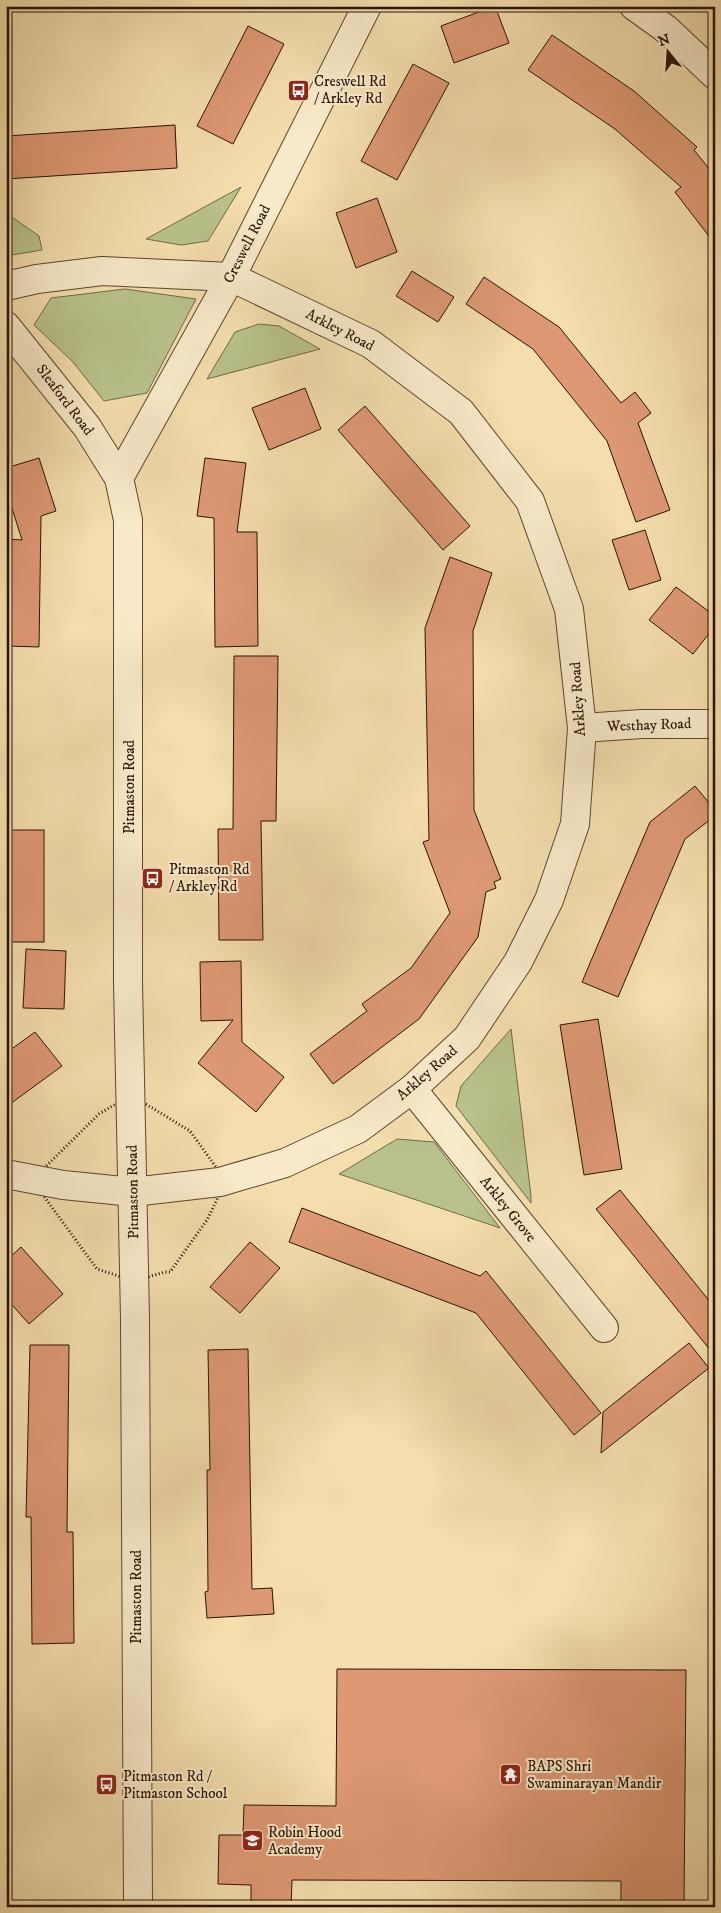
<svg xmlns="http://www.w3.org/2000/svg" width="721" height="1913" viewBox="0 0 721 1913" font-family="'IM FELL DW Pica',serif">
	<rect width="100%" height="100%" fill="#f4dead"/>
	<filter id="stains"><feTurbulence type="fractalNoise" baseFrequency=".004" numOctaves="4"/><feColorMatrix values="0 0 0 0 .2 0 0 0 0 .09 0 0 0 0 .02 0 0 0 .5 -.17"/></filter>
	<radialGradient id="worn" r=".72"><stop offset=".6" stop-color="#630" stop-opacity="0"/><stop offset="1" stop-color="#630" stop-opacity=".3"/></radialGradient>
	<!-- green -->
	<g fill="#b8c28c" stroke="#706a4a">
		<path d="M241,187L208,241L181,245L146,239Z"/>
		<path d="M6,213L39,236L42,250L6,256Z"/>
		<path d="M125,289L196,299L147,393L104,401L72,361L34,325L51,298Z"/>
		<path d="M259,324L279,326L320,349L207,379L235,332Z"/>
		<path d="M511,1029L531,1196V1203L456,1106L461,1086Z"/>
		<path d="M397,1139L434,1142L500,1228L339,1174Z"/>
	</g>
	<!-- building -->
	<g fill="#de9974" stroke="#291207">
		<path d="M495,6L509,43L454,63L441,26Z"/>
		<path d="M248,26L284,44L233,144L197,126Z"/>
		<path d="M552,35L634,91L697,147L694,150L715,176V244L675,192L681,187L615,129L528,70Z"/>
		<path d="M413,64L449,83L397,180L361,161Z"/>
		<path d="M175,125L177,168L6,179V136Z"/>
		<path d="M377,198L397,252L356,268L336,213Z"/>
		<path d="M412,271L454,297L438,322L396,296Z"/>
		<path d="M484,277L559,327L621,403L635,392L651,413L638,423L670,510L636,522L607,441L533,349L466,304Z"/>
		<path d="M305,388L321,429L269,450L252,408Z"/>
		<path d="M365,406L470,526L443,550L338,430Z"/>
		<path d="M39,458L56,511L41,516L39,647L6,646V539L22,540L6,489V468Z"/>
		<path d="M205,458L246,463L237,532H257L258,646L215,647L214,518L197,516Z"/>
		<path d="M645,530L661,580L629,590L612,540Z"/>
		<path d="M450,557L492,573L473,631L474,810L501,879L494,882L496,888L486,892L478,937L419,1019L333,1084L310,1054L367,1011L362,1004L411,968L450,913L423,842L429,840L425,628Z"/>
		<path d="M676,587L715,616V626L693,654L649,620Z"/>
		<path d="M234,656H278L276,821H261L263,940H219L218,829H233Z"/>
		<path d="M695,786L715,810V816L685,839L618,997L582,982L650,822Z"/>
		<rect x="6" y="830" width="38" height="112"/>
		<path d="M26,949L66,951L64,1009L23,1008Z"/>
		<path d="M241,961L242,1042L284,1077L256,1112L198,1063L233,1020L201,1021L200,962Z"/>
		<path d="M598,1019L622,1169L584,1175L560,1025Z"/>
		<path d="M35,1032L62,1066L6,1107V1053Z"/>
		<path d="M620,1190L715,1308V1356L596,1209Z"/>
		<path d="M302,1208L480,1276L486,1271L601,1413L574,1435L476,1313L289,1242Z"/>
		<path d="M250,1242L280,1268L240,1313L210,1287Z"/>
		<path d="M21,1247L63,1294L29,1324L6,1298V1261Z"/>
		<path d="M689,1343L709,1368L601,1453L603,1412Z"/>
		<path d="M30,1345H69L67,1532H73L74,1643L32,1644L31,1517H26Z"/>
		<path d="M248,1349L252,1589L272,1588L274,1614L207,1618L205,1592L208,1591L207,1470H210L208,1350Z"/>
		<path d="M337,1669L686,1670L684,1907H621V1881L292,1880L291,1907H251V1885L218,1884L219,1835H243L244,1805L336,1806Z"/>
	</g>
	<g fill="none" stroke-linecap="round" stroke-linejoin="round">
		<defs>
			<g id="minor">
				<path d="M634,6L666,29L715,75"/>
				<path d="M6,286L37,279L102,271L231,277L371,344L461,412L530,501L569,609L582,728L575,824L549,900L518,962L467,1038L412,1089L358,1129L285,1163L220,1182L133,1192L63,1185L6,1174"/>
				<path d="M6,326L87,427L119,478L128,520V983L135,1318L138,1907"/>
				<path d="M119,478L231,277L367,6"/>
				<path d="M582,728L642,724H715"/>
				<path d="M412,1089L604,1328"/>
			</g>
		</defs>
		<!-- minor casing -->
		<use href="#minor" stroke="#5c4530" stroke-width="30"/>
		<!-- path -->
		<path stroke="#291207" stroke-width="3" stroke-dasharray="1 2.5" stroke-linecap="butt" d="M131,1095L190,1131L226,1181L207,1220L170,1272H165L134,1281L97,1269L32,1180L99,1114Z"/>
		<!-- minor -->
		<use href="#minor" stroke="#f8eaca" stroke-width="28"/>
	</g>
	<!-- icons -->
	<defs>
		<symbol id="bus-square" viewBox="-11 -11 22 22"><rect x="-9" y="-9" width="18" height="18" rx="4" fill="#8f2418" stroke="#f8eaca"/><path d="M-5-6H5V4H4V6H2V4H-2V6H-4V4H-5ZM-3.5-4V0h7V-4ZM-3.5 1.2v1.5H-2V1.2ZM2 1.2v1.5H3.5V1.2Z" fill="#fff"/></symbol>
		<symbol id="temple-square" viewBox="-11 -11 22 22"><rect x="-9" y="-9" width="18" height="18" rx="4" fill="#8f2418" stroke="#f8eaca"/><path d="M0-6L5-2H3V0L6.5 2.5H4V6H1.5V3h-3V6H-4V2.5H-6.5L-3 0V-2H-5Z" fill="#fff"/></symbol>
		<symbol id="school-square" viewBox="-11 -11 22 22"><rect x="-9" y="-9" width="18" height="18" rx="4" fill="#8f2418" stroke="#f8eaca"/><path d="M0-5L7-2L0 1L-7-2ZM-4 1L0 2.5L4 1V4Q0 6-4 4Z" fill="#fff"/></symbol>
	</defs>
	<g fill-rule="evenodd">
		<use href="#bus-square" x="286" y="78" width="25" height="25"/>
		<use href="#bus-square" x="140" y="866" width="25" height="25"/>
		<use href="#temple-square" x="498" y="1762" width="25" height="25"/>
		<use href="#bus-square" x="94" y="1772" width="25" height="25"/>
		<use href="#school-square" x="240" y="1828" width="25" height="25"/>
	</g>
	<g text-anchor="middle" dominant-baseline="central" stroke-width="4" stroke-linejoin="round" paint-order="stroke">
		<!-- poi labels -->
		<g font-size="15" fill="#291207" stroke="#f8eaca" text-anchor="start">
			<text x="314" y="81">Creswell Rd<tspan x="314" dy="17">/ Arkley Rd</tspan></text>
			<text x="169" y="869">Pitmaston Rd<tspan x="169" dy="17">/ Arkley Rd</tspan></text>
			<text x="527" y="1766">BAPS Shri<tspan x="527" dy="17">Swaminarayan Mandir</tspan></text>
			<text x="123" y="1776">Pitmaston Rd /<tspan x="123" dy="17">Pitmaston School</tspan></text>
			<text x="268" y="1832">Robin Hood<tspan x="268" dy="17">Academy</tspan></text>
		</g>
		<!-- street labels -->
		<g font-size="15" fill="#291207" stroke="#f8eaca">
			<text transform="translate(247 244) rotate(-63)">Creswell Road</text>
			<text transform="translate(340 330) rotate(27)">Arkley Road</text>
			<text transform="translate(65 400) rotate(53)">Sleaford Road</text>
			<text transform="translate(578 699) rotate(-94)">Arkley Road</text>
			<text transform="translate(649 725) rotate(-2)">Westhay Road</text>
			<text transform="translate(129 787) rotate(-90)">Pitmaston Road</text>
			<text transform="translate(427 1073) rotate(-41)">Arkley Road</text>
			<text transform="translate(133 1192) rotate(-91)">Pitmaston Road</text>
			<text transform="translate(508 1209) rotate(51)">Arkley Grove</text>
			<text transform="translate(136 1597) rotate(-90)">Pitmaston Road</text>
		</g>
	</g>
	<!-- margin -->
	<rect width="721" height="1913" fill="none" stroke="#f4dead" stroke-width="25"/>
	<rect x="8" y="8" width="706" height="1898" fill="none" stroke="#291207" stroke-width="2.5"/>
	<rect x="12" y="12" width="696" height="1888" fill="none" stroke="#291207"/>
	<!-- north arrow -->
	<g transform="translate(668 52) rotate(342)" stroke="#f8eaca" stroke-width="4" paint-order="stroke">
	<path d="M0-4L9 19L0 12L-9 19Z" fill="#291207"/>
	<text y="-8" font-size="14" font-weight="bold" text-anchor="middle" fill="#291207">N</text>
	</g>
	<rect width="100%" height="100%" filter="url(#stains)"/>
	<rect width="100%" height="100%" fill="url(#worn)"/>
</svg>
